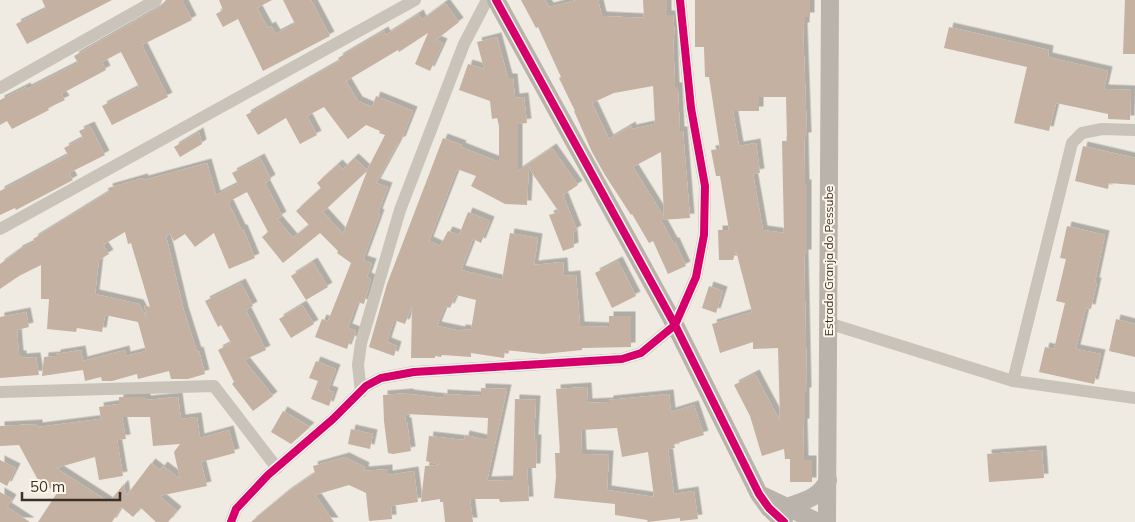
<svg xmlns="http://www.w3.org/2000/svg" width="1135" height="522" viewBox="0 0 1135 522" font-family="Mulish,sans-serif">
	<defs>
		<filter id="shadow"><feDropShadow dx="4.5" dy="-4.5" stdDeviation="0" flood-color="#0004"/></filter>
	</defs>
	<rect width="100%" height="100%" fill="#efebe2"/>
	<!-- building -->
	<g fill="#c5b1a2" fill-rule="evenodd" filter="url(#shadow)">
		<path d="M42,0H112L27,44L16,24L46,9Z"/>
		<path d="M166,0H182L192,20L142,45L168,97L112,125L102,106L139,87L121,52L102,62L106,70L61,94L65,100L48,108L49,110L12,129L7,121L0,125V100L26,87L27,89L78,63L74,56L160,7Z"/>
		<path d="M219,0H272L257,8L268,28L271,26L276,34L295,24L283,0H311L330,36L263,71L238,19L223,27L216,14L223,10Z"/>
		<path d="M521,0H545L549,7L577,0H598L602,16L644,18L643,0H667V15H673L675,37H673L675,87H678V91L680,131H683L690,218L661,220L673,242H675L686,266L668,274L653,241L649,243L632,214L631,215L605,175L592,152L574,111H575L559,78L561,77L538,27L536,28ZM653,86L655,124L632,129L631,126L609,139L592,103L614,93ZM661,152L664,217L633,167Z"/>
		<path d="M695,0H810V17H805V27H803L807,137H804L805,184H807V254H804L807,392H805V423H803L804,460H812V482H790V459H785L784,449L762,456L750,416L734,385L755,374L780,421L778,348L753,349V342L720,353L712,324L752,312L736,251L733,260H719L718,230H729L720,176H716L711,150L720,149L709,77H705L704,47H695ZM759,97H786L787,141H782L784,233L763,230L753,174L760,173L756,143L739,146L733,111H759Z"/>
		<path d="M1125,0H1135V54H1123Z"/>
		<path d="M445,3L459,22L436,40L443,43L430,71L415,64L428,33L399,52L398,50L346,81L358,101L372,107L376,96L413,111L401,141H399L376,183L388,187L378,213L380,214L363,260L372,263L367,277L371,279L364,304L357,302L348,328L356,331L353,341L350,340L347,349L315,337L322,319L328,321L351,263L337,253L338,251L320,233L283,263L262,237L268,232L247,192L232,200L231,199V201L228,202L241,229H243L255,258L229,269L214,233L195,247L185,234L174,241L170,234L166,236L184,311L197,352L199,351L205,374L188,379H171L169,371L138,379L137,374L112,381H102L101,377L85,381L83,370L42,376L44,357L56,356V354L81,350L83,361L125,350L126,356L146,351L138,322L105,315L102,332L77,328L76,332L47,329L49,299H41V265L19,276L0,289V264L18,251V250L35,242L33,239L109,192L108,188L143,178L144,180L207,163L216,195L238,184L232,173L260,158L271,179L265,183L282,216L277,219L293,238L309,225L296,211L321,188L317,183L338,164L343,169L354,158L367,170L385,135L379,133L380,131L366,125L348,139L324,107L307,116L317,135L300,144L286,118L258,135L246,115L340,61L338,58L384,31L386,35L419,14L422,20ZM367,171L343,234L323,212ZM125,232L128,244L131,243L150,307L144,305L147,318L139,304L95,294L99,260L109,254L103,245Z"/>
		<path d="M949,27L1049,50L1048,57L1108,71L1104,89L1131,90L1130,120L1108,119V114L1056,103L1049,131L1014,123L1027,67L944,48Z"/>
		<path d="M497,37L508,78H513L515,98L524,97L527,123L518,124V171L552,148L578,185L563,195L577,230L573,232L574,247L563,251L549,215L559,212L532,173L529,166L527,205L505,204L471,186L476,176L457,169L429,241L440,246L448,231L459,235L468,212L490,221L481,243L473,239L461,270L502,280L510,233L538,238L534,265L563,262L564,276L576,275L580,326L609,327V316H631V347L582,348V350L543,354L505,350L504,358L471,353V357L442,355L441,357L435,356V358H411L412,305L405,324L394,320L387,342L397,346L394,356L369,347L387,284L443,138L462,145L461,147L499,162V126L497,118L492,119L490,101L459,90L468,64L484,69L477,42ZM456,295L476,300L471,330L461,329V331L437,326L445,306L450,308Z"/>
		<path d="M90,126L105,155L69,173L73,180L16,210L15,208L0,215V191L68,155L64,148L83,138L79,131Z"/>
		<path d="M199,132L202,144L180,157L174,147Z"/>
		<path d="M1083,146L1135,158V185L1109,183L1108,189L1075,181Z"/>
		<path d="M1067,226L1105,235L1095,282H1097L1091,309L1086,308L1076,349L1101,354L1094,384L1039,372L1045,347L1054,349L1065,303L1056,301L1066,259L1060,258Z"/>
		<path d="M618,261L636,296L612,308L595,273Z"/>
		<path d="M313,262L328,287L306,300L291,276Z"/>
		<path d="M241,283L253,306L246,310L266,350L244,360L273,396L253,411L232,384L234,382L218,350L231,343L221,325L218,327L205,301Z"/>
		<path d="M709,286L723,291L716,313L702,308Z"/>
		<path d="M302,305L314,324L291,338L279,319Z"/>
		<path d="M26,312L29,327L17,330L19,355H22V358L36,357L39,375L0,378V317Z"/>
		<path d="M1116,319L1135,324V357L1109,351Z"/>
		<path d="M316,361L336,369L328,390L334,392L329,406L311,399L318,381L309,378Z"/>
		<path d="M587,387L588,403L609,402V400L669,394L671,412L694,405L704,435L674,444L675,448L668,449L674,494L694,491L698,519L680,521V518L648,522L647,520L615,515V504L554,498L556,477L555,453H560L556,389ZM617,428L622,457L648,452L654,497L607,490L609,455L582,454L581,430Z"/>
		<path d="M481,388L507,389L487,481L513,480L515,399L536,400L534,439H537L536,468H527L529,501L500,502L499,499H470L473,522H445L443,502H440V499L421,502L425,466L440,465L426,461L429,436L464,440L465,435L487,440L488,418L406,414L405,422H407L411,451L393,454L388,453L384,421L383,395L409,393V394L443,398V394L481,396Z"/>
		<path d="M119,397H146V400L178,397L181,419L197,417L200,438L229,430L235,453L201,462L207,486L159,496L177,511L168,522H156L141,508L133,517L121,507L112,522H38L57,493L38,480L19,445L0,446V426L38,424V427L101,419L99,407L119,404ZM122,417H150L153,446L180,444L174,452L180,479L163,466L160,470L151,463L126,496L124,484L109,502L56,468L95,457L99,480L123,476L117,440L126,439Z"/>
		<path d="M283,411L310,427L291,444L271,432Z"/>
		<path d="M351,429L373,434L370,449L348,444Z"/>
		<path d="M1042,450L1044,478L989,482L987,454Z"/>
		<path d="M345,457L365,467L364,471L388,469V475L414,471L418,502L391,506L392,519L369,521L366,493L349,485L315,495L334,522H251L286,493L315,473L313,466Z"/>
		<path d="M0,460L16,468L7,486L0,482Z"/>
		<path d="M0,492L12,499L7,507L30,522H0Z"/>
	</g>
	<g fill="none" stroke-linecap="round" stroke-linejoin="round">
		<!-- street -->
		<g stroke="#c9c3ba" stroke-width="12">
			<path d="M0,88L156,0"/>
			<path d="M0,229L415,0"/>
			<path d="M828,323L1013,381L1135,398"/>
			<path d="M1013,381L1072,143L1082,133L1102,129L1135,130"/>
			<path d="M0,392L214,386L277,468"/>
			<path d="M361,392L358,365L361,343L400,210L464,44L487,0"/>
			<path d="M231,522L236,509L268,475L333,419L366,386L381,378L414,372L622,359L641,353L675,325L696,277L704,235L705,186L691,108L680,0"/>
		</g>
		<!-- secondary -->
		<g stroke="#b9b3ab" stroke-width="18">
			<path d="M496,0L675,325L759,494L769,508L784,522"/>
			<path d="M764,496L818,522"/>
			<path d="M786,507C804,501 820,498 828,480"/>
			<path d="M827,522L830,0"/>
		</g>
		<defs>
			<g id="cycleway">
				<path d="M496,0L675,325L759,494L769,508L784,522"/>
				<path d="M231,522L236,509L268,475L333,419L366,386L381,378L414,372L622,359L641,353L675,325L696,277L704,235L705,186L691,108L680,0"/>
			</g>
		</defs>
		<!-- cycleway casing -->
		<use href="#cycleway" stroke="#fcf6e9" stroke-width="11"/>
		<!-- cycleway -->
		<use href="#cycleway" stroke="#d6006c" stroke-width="8"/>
	</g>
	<g text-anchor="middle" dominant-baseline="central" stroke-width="4" stroke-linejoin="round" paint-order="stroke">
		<!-- street labels -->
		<g font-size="12" fill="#3a3028" stroke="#fcf6e9">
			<text transform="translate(828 261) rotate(-90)">Estrada Granja do Pessube</text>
		</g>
	</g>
	<!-- scale -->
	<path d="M22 492v8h98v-8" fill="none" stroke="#3a3028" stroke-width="2.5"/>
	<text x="30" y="492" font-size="15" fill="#3a3028" stroke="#fcf6e9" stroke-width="4" paint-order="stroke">50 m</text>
</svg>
